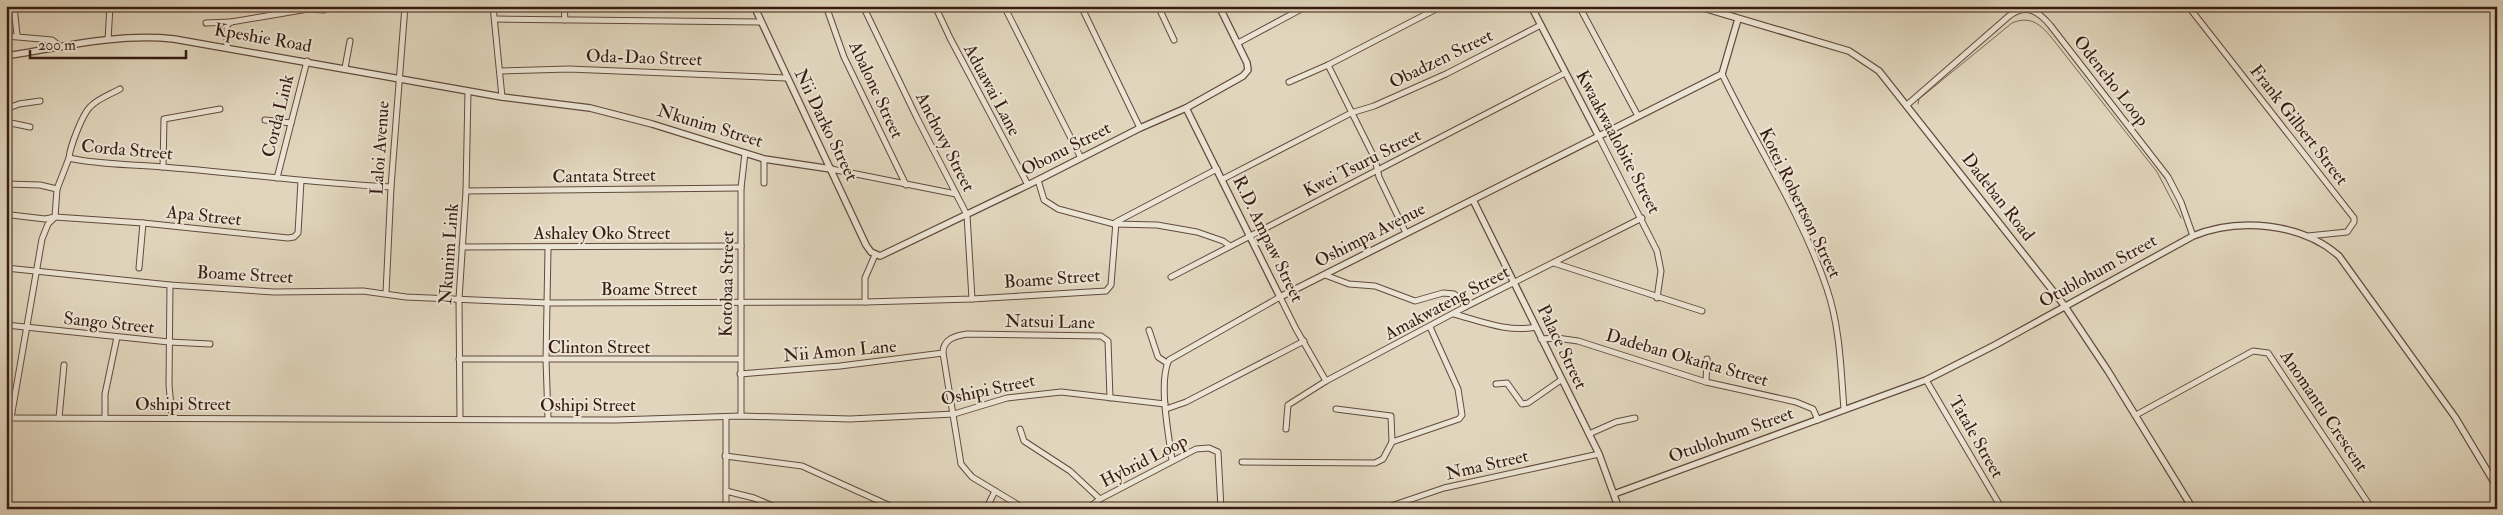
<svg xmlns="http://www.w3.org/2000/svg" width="2503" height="515" viewBox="0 0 2503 515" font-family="'IM FELL Double Pica',serif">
	<rect width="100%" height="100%" fill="#e1d6bd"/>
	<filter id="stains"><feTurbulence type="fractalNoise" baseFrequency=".004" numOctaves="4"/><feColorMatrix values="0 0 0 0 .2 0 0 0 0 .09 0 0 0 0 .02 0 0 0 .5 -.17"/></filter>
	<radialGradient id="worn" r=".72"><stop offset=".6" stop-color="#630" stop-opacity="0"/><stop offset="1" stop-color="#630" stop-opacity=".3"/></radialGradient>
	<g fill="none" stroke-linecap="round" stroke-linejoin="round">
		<!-- stream -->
		<path stroke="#7a6656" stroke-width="1" d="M1918,104L1919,99L2012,23C2035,13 2046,31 2059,47L2157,172L2181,218"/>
		<defs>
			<g id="minor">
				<path d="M14,6L17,35"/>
				<path d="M493,6L502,97"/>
				<path d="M564,6L565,20"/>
				<path d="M826,6L844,57L906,185"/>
				<path d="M863,6L917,118L967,215L972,299"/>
				<path d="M935,6L950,38L1028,185"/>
				<path d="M1004,6L1081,158"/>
				<path d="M1081,6L1140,128"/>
				<path d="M1158,6L1174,40"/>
				<path d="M1579,6L1638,116"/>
				<path d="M2188,6L2354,218V222L2347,232L2308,236"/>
				<path d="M495,19L760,22"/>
				<path d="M206,23L231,22"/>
				<path d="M6,36L52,40L61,47"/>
				<path d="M108,40L110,6"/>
				<path d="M1238,43L1307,6"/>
				<path d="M227,47V25L231,22L308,9L324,10"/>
				<path d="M1328,65L1375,159L1379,177L1406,233"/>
				<path d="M345,68L350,41"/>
				<path d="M500,71L569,69L786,78"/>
				<path d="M1722,74C1756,145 1802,214 1827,289C1840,327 1841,370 1844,410"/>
				<path d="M1289,82L1328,65L1442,6"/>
				<path d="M1907,105L2009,16C2026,3 2038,11 2050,25L2168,177L2181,202L2193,236"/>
				<path d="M6,109L19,104L40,101"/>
				<path d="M265,120L291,123"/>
				<path d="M6,122L30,127"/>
				<path d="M1598,135L1657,251L1661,271L1657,298"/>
				<path d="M69,158C70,147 82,115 90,107C97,99 111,94 120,89"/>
				<path d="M163,167L164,119L220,109"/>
				<path d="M831,169L956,194"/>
				<path d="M277,178L307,61"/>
				<path d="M1223,179L1351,113L1374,106L1446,74L1541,25"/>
				<path d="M1038,180L1044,200L1058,209L1114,224L1157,225L1197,232L1223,241L1230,246"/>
				<path d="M764,183V159"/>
				<path d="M6,184L40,185L57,189"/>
				<path d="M466,191L741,188"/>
				<path d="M11,215L45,219L55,217L143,223L288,238L294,237L298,233L301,181"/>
				<path d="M462,247L741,246"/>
				<path d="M1554,263L1702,311"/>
				<path d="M6,268L170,285L274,292L363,291L406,297L548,303L865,302L972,299L1106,291L1111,285L1116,222L1217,169"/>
				<path d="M139,268L143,223"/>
				<path d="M1325,275L1349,284L1375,286L1415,301L1443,293L1454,294L1461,299L1465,307"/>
				<path d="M1171,277L1565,73"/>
				<path d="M170,285L169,385L172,418"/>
				<path d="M386,293L391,187L405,6"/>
				<path d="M865,302V278L875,255"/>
				<path d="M1454,314C1480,321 1509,333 1536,327"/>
				<path d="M6,325L169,342L210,344"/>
				<path d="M1149,330L1158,357L1167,363"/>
				<path d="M1541,339L1557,338L1578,341L1706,382L1796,402L1813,409L1818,420"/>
				<path d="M459,359H740"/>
				<path d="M740,374L840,366L943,353"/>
				<path d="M1926,380L2002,509"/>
				<path d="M1706,382L1707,359"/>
				<path d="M1496,384L1507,383L1522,404L1528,403L1561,380"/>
				<path d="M1166,409L1186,402L1304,341"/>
				<path d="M1336,409L1391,416L1392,442"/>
				<path d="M2136,415L2253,351L2268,353L2372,509"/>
				<path d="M741,416V188L745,153"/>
				<path d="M6,418L616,420L741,416L850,419L954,414L1007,398L1061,392L1165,404"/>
				<path d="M11,418L42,239L48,224L55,217L57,189L69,158C100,165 131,164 163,167C239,173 314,183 391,187"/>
				<path d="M59,418L64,365"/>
				<path d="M105,418V394L117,337"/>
				<path d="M548,418L546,360L548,248"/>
				<path d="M460,419L459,299L466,191L468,91"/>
				<path d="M1020,429L1024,441L1070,471L1100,499"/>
				<path d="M1286,429L1288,405L1326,381L1465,307L1642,218"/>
				<path d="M1589,434L1616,422L1635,418"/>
				<path d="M725,456L802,466L897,509"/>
				<path d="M1172,460C1169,436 1158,382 1169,360L1280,297L1296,329L1326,381"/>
				<path d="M1242,462L1375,463L1383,459L1392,442L1459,419L1462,415L1458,389L1430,327"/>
				<path d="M726,491L754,498L780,509"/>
				<path d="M726,509V417"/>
				<path d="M986,509L995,491"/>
				<path d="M1025,509L972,477L961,464L943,353C943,339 955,336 967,334L1101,336L1108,341L1110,398"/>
				<path d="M1087,509L1100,499L1196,449L1209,448L1218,452L1221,509"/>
				<path d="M1382,509L1444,488L1599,454"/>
			</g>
			<g id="tertiary">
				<path d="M754,6L866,245L871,252L880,256L1028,185L1140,128L1186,108L1243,76L1248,70L1247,63L1219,6"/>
				<path d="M1531,6L1598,135"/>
				<path d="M1697,6L1849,51L1879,71L2064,305L2108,371L2193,509"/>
				<path d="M6,56C62,47 117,33 174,39L502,97L590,108L652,124L764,159L831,169"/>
				<path d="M1186,108L1280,297L1722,74L1738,19"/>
				<path d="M1473,200L1599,454L1619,509"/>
				<path d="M1614,494L1926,380L1995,345L2193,236C2238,217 2302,223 2339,256L2455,417L2497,487"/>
			</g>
		</defs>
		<!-- minor casing -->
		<use href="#minor" stroke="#624a3d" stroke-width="7"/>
		<!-- tertiary casing -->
		<use href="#tertiary" stroke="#624a3d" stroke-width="8"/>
		<!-- minor -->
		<use href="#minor" stroke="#ece4d4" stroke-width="5"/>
		<!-- tertiary -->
		<use href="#tertiary" stroke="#ece4d4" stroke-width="5.5"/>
	</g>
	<g text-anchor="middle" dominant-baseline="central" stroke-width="4" stroke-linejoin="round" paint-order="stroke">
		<!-- street labels -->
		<g font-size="18" fill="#371c12" stroke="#ece4d4">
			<text transform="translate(263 38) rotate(10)">Kpeshie Road</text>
			<text transform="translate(644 58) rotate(2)">Oda-Dao Street</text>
			<text transform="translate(1441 59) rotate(-26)">Obadzen Street</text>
			<text transform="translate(2111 81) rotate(52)">Odeneho Loop</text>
			<text transform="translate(876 90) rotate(65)">Abalone Street</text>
			<text transform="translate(992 90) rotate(62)">Aduawai Lane</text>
			<text transform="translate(278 116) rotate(-76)">Corda Link</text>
			<text transform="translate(826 125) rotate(64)">Nii Darko Street</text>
			<text transform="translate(2299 125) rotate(52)">Frank Gilbert Street</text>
			<text transform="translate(710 126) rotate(17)">Nkunim Street</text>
			<text transform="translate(945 142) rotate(63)">Anchovy Street</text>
			<text transform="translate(1618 142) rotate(62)">Kwaakwaalobite Street</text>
			<text transform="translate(380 148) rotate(-86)">Laloi Avenue</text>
			<text transform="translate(1066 149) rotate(-27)">Obonu Street</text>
			<text transform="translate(127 150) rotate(5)">Corda Street</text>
			<text transform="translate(1362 163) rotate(-27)">Kwei Tsuru Street</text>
			<text transform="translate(604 176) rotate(-1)">Cantata Street</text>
			<text transform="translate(1998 197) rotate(52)">Dadeban Road</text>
			<text transform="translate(1800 203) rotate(64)">Kotei Robertson Street</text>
			<text transform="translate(204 216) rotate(6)">Apa Street</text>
			<text x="602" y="233">Ashaley Oko Street</text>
			<text transform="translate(1370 235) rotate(-27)">Oshimpa Avenue</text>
			<text transform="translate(1268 239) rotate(64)">R.D. Ampaw Street</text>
			<text transform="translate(449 254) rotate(-86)">Nkunim Link</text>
			<text transform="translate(2098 271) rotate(-29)">Otublohum Street</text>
			<text transform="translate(245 275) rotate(3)">Boame Street</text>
			<text transform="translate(1052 279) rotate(-4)">Boame Street</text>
			<text transform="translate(727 284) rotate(-89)">Kotobaa Street</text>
			<text x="649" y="289">Boame Street</text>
			<text transform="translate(1447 303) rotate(-28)">Amakwateng Street</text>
			<text transform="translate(1050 322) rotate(1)">Natsui Lane</text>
			<text transform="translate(109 323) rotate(6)">Sango Street</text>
			<text x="599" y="347">Clinton Street</text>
			<text transform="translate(1562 347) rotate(64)">Palace Street</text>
			<text transform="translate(840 351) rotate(-5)">Nii Amon Lane</text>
			<text transform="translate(1687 358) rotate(16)">Dadeban Okanta Street</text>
			<text transform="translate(988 390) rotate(-12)">Oshipi Street</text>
			<text x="183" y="404">Oshipi Street</text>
			<text x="588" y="405">Oshipi Street</text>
			<text transform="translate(2324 411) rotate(56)">Anomantu Crescent</text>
			<text transform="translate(1731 435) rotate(-20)">Otublohum Street</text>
			<text transform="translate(1976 437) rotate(60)">Tatale Street</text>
			<text transform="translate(1144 461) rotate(-27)">Hybrid Loop</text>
			<text transform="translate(1487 465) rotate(-13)">Nma Street</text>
		</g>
	</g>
	<!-- margin -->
	<rect width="2503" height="515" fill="none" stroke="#e1d6bd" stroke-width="25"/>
	<rect x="8" y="8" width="2488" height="500" fill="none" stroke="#371c12" stroke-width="2.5"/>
	<rect x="12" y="12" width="2478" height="490" fill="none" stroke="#371c12"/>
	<!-- scale -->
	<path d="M30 50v8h156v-8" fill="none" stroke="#371c12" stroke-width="2.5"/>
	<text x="38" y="50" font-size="15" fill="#371c12" stroke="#ece4d4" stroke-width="4" paint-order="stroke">200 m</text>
	<rect width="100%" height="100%" filter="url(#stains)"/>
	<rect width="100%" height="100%" fill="url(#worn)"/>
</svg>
